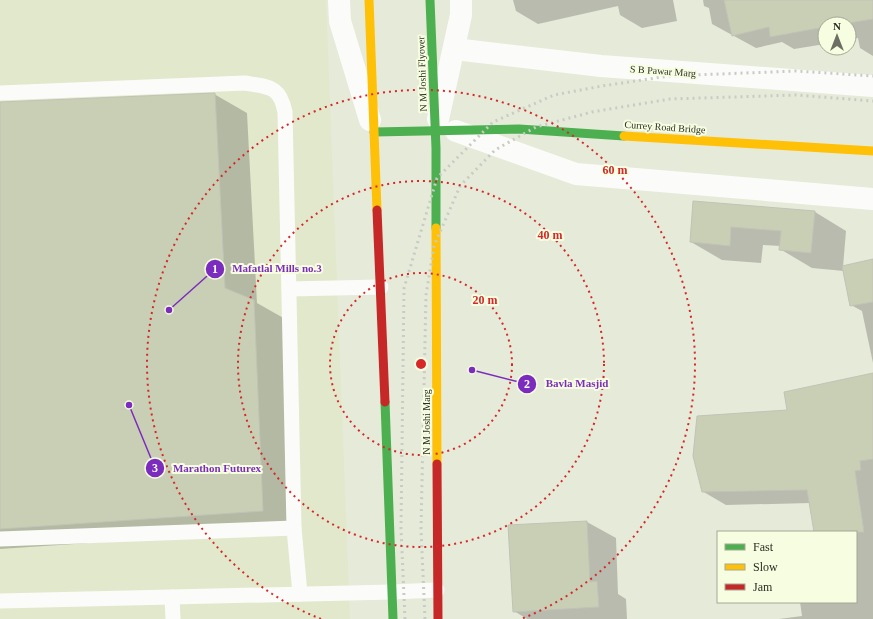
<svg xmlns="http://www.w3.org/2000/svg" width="873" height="619" viewBox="0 0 873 619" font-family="Georgia,serif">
	<rect width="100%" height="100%" fill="#e6ead9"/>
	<!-- built -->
	<path fill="#e2e8cc" d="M0,0H326L350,619H0Z"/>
	<!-- shadow -->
	<g fill="#0003">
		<path d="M513,0H673L677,21L642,28L620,15L618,6L538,24L516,11Z"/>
		<path d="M703,0H873V56L860,48L858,38L849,39V24H825V44L794,49L782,42L756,48L712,24L709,8L704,6Z"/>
		<path d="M214,94L247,113L257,303L287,320L296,529L0,549V103Z"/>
		<path d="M694,202L815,212L846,231L843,267L873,260V363L862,311L851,305L844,271L812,268L780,249L781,246L763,245L761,263L722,260L691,242Z"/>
		<path d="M873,374V619H779L802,616L800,602H856V532H815L810,503L726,505L702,491L789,411Z"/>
		<path d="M587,522L616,538L618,594L626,599L627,619H527L514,611Z"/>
	</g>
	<!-- building -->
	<g fill="#c9cfb5" stroke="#c0c3b6">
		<path d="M724,0H873V19L843,24H825V27L770,37L769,27L732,36Z"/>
		<path d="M215,93L225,288L254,300L263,511L0,529V102Z"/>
		<path d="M693,201L815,211L811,253L779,250L781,231L731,227L730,246L690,242Z"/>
		<path d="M873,259V302L850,306L842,266Z"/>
		<path d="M873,373V459L860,461L861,470L855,471L864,532H814L807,490L702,492L693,456L697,416L787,410L784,392Z"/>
		<path d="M587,521L590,582L597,581L599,607L513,612L508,525Z"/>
	</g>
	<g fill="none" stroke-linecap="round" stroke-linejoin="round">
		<!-- lane -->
		<g stroke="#fbfcf9" stroke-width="15">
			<path d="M0,93L245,83C269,87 280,86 285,112L294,528L300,594"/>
			<path d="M289,289L381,287"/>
			<path d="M0,539L294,528"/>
			<path d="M172,597L173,619"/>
			<path d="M0,601L392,592L437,590"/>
		</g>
		<!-- street -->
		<g stroke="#fbfcf9" stroke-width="22">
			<path d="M339,0L340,21L370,120"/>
			<path d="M454,49L601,66L873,86"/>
			<path d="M438,119L461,15V0"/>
			<path d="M456,131L576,174L873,199"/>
		</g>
		<!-- fast -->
		<g stroke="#4caf50" stroke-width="9">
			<path d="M430,0L436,148V228"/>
			<path d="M374,132L519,129L624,136"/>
			<path d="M385,402L393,619"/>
		</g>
		<!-- slow -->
		<g stroke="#ffc107" stroke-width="9">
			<path d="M369,0L377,210"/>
			<path d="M624,136L873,151"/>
			<path d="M436,228L437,464"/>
		</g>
		<!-- jam -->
		<g stroke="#c62828" stroke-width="9">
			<path d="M377,210L385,402"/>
			<path d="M437,464L438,619"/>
		</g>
		<!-- rail -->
		<g stroke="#c9cbc5" stroke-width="3" stroke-dasharray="2 4" stroke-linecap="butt">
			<path d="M405,619L401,528L404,288L437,178L493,122L554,95L602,86L669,76L796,71L873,76"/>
			<path d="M425,619L421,529L426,295L434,246L460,186L495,150L536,127L592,112L670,99L796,95L873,101"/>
		</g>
	</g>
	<!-- distance rings -->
	<g fill="none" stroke="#d62828" stroke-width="2" stroke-dasharray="2 4">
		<circle cx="421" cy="364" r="91"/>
		<circle cx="421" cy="364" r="183"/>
		<path d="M321 619A274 274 0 1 1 521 619"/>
	</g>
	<g text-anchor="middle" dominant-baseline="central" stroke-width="4" stroke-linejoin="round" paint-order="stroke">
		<!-- street labels -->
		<g font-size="10" fill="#2a2d22" stroke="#f6fde0">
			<text transform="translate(663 71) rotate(4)">S B Pawar Marg</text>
			<text transform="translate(422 74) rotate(-92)">N M Joshi Flyover</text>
			<text transform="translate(665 127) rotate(4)">Currey Road Bridge</text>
			<text transform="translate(426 422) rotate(-90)">N M Joshi Marg</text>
		</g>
	</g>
	<circle cx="421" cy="364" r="6" fill="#d62828" stroke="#f6fde0" stroke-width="2"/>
	<g font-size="12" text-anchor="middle" font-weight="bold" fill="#d62828" stroke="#f6fde0" stroke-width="4" stroke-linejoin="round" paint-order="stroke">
		<text x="615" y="174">60 m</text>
		<text x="550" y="239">40 m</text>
		<text x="485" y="304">20 m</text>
	</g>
	<!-- callouts -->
	<path fill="none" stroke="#7b2cbf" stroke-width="1.5" d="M169 310L215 269M472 370L527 384M129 405L155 468"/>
	<g fill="#7b2cbf" stroke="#f6fde0" stroke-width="1.5">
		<circle cx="169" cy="310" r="4"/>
		<circle cx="472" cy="370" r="4"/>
		<circle cx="129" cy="405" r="4"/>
		<circle cx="215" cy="269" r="10"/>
		<circle cx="527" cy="384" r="10"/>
		<circle cx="155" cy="468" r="10"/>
	</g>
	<g font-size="12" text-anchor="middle" font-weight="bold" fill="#fff">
		<text x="215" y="273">1</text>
		<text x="527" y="388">2</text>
		<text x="155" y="472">3</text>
	</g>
	<g font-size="11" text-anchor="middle" font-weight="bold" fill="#7b2cbf" stroke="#f6fde0" stroke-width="4" stroke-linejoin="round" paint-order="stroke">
		<text x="277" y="272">Mafatlal Mills no.3</text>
		<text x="577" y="387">Bavla Masjid</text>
		<text x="217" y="472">Marathon Futurex</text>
	</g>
	<!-- legend -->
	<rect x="717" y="531" width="140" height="72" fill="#f6fde0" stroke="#a4aa94"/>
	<rect x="725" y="544" width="20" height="6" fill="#4caf50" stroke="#a4aa94"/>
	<text x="753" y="551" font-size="12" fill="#2a2d22">Fast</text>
	<rect x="725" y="564" width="20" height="6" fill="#ffc107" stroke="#a4aa94"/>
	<text x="753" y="571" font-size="12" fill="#2a2d22">Slow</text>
	<rect x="725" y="584" width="20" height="6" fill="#c62828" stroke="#a4aa94"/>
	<text x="753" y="591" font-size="12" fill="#2a2d22">Jam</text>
	<!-- north arrow -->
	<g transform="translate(837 36)"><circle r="19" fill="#f6fde0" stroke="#a4aa94"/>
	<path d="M0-3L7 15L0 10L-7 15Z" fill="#6c6f62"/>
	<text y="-6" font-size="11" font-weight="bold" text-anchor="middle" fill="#2a2d22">N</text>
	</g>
</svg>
